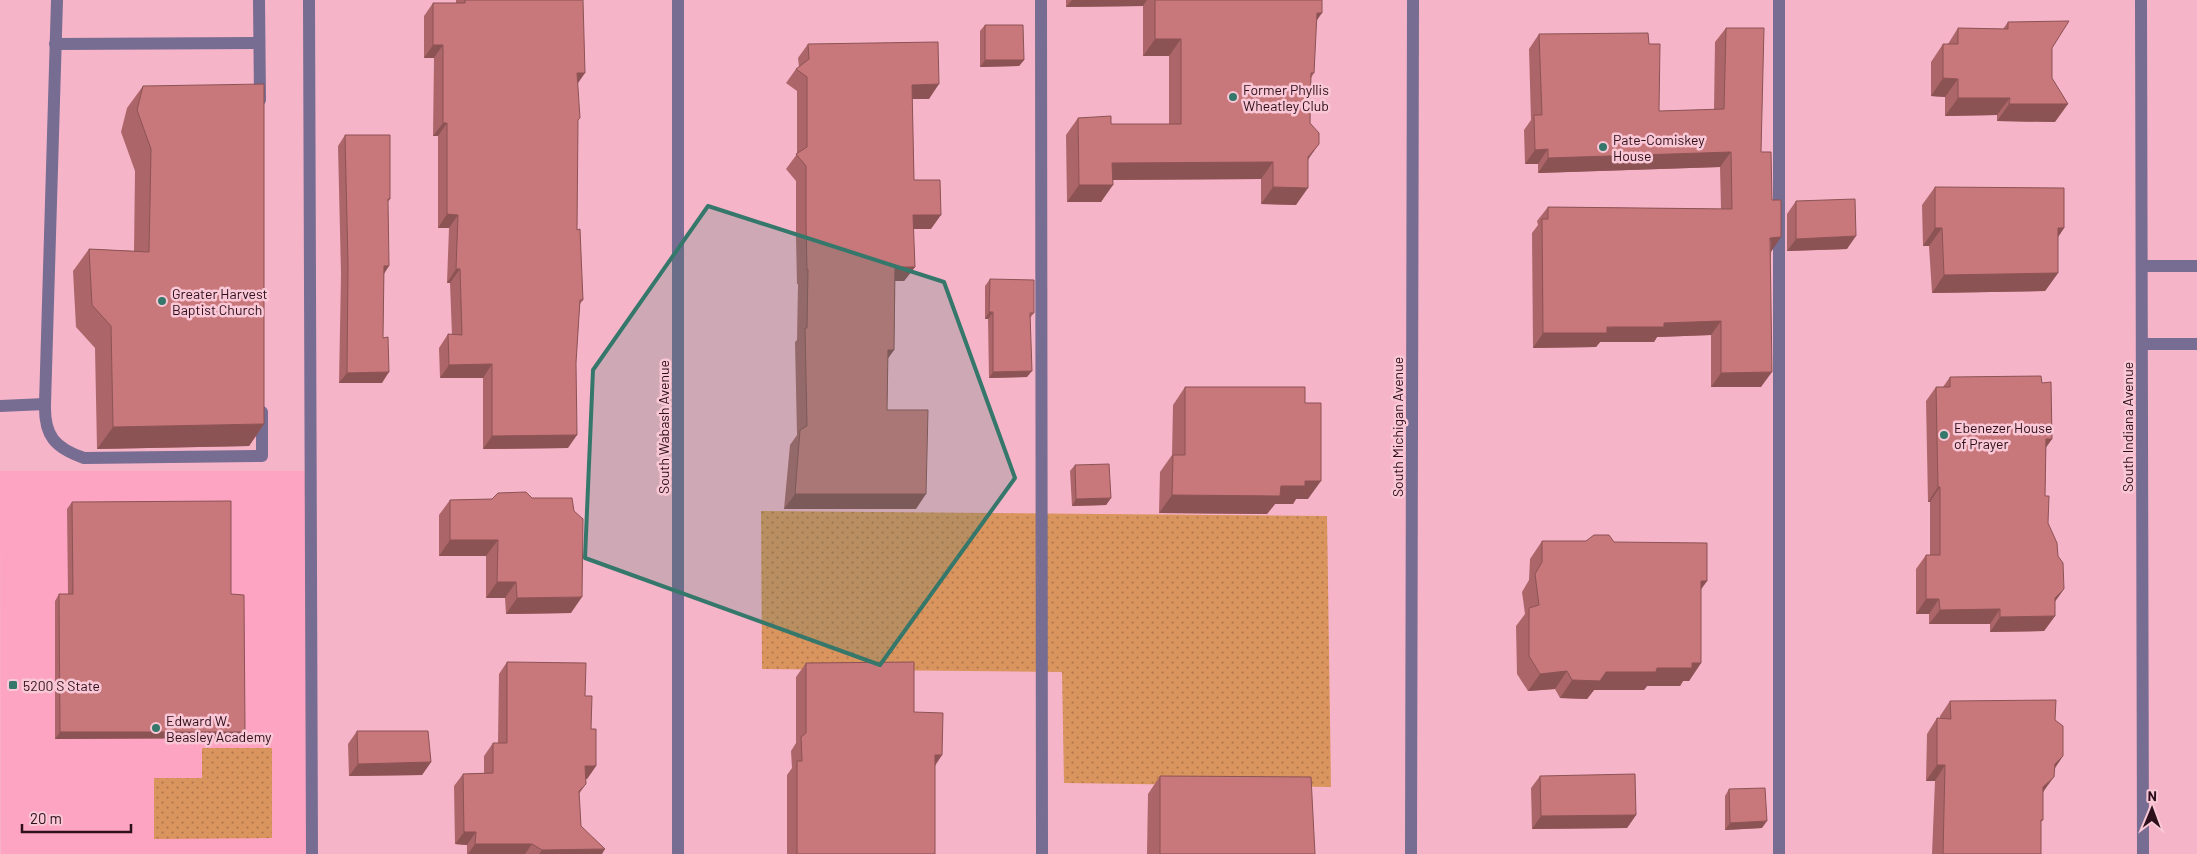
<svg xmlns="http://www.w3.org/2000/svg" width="2197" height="854" viewBox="0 0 2197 854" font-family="Barlow,sans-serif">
	<defs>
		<pattern id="grass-dots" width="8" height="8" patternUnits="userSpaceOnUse" patternTransform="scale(1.25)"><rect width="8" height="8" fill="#da945e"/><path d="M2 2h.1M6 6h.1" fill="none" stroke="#b1774d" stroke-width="1.8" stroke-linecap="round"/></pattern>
	</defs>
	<rect width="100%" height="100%" fill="#f6b4c9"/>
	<!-- built -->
	<path fill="#fda4c2" d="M0,471H311L312,854H1Z"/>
	<!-- grass -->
	<g fill="url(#grass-dots)">
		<path d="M761,511L1327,516L1331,787L1064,783L1062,672L762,669Z"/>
		<path d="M202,748H272V838L154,839V778H202Z"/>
	</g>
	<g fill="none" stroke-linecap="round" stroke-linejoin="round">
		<!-- minor -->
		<g stroke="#776c91" stroke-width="12">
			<path d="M57,0L45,404C44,436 55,448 84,458L262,456V412"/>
			<path d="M259,0L260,100"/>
			<path d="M309,0L312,854"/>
			<path d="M678,0V854"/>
			<path d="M1041,0L1042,854"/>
			<path d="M2141,0L2143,854"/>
			<path d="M55,44L259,43"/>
			<path d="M2142,266H2197"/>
			<path d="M2142,344H2197"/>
			<path d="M0,406L45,404"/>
			<path d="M1411,854L1413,0"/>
			<path d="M1779,854V0"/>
		</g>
	</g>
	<!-- wall -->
	<g fill="#ac6669">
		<path d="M456,0H583L577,84V230L583,300L580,304L568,448L483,449V378H440L439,348L448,334L452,335L450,283H447L449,228H438V136H433L434,58H424V16L433,3H456Z"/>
		<path d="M1066,0H1322L1316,20L1314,73L1311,78L1308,160L1296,205L1261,204V179L1113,180L1101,202H1067L1066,135L1078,118L1111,124H1169V56H1143V6L1066,7Z"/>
		<path d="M2008,22L2052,48V78L2055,122L1997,121V115L1945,116V97L1931,96V62L1943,44H1948L1958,28L2003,29Z"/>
		<path d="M985,25L1024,60L1019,66L980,67V31Z"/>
		<path d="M1726,28L1761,152L1771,252L1761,387H1711V335L1657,337L1654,342H1600L1596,347L1533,348L1532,233L1538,225L1537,221L1548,207L1721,209L1720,167L1538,173V164H1525L1524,130L1531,120L1529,49L1539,34L1649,44L1659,111L1714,110L1715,42Z"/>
		<path d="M808,44L929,99H912L914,180L931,229H913L915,267L904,281H895L894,350L888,358L887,410L916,509H784L790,445L797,435L795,342L797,340L798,284H797L796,238V181L786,169L797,154V91L786,83L796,69L799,67L798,58Z"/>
		<path d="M143,86L264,424L249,446L97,449L95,348L76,327L73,271L89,249L134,251L135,171L121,132L127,108Z"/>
		<path d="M345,135L390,199L388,202L384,274L382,383H339L341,274L338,146Z"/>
		<path d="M1935,187L2064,228L2058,237V273L2045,291L1932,293L1929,246H1923L1922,205Z"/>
		<path d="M1796,201L1847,249L1787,251V214Z"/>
		<path d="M990,279L1034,313L1030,318L1027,377L989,378L988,319H985V286Z"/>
		<path d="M1950,377L2052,439L2046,447L2045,496L2048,523L2058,556L2064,589L2055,601V616L2044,631L1990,632V624H1929V614H1916V569L1926,555H1930V502H1928L1926,401L1936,387H1943Z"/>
		<path d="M1185,387L1305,403L1308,499H1296L1293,504H1275L1267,514L1159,513L1160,472L1172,455L1173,405Z"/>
		<path d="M1075,465L1111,498L1106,505L1072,506L1070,471Z"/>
		<path d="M492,499L571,613L506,614L505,598H486V556H439V515L450,500Z"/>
		<path d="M72,502L231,594L240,738L55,739V601L59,594H68L67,509Z"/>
		<path d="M1542,541L1614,542L1707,581L1701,589V663L1689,681H1683L1680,686H1647L1644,690H1594L1587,699L1560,698L1555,689L1528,691L1517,674L1516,626L1525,614L1522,592L1529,580L1530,559Z"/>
		<path d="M507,662L585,696L591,729L596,766L587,779H586V784L579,794L581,826L602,854H467V845L455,844L454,786L463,774L484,773V756L493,743H498L499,674Z"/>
		<path d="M806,663L914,712L942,755L935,766V854H787V775L792,768L791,751L796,743V677Z"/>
		<path d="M1950,701L2055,720L2063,756L2055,768L2043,793V820L2041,822V854H1932L1935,781H1926L1927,734L1937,718H1940V716Z"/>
		<path d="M357,731L431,762L422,775L349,776L348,744Z"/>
		<path d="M1160,776L1315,854H1147L1148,794Z"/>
		<path d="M1540,776L1636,815L1627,828L1532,829L1531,788Z"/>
		<path d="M1729,789L1762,828L1725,830V796Z"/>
	</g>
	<!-- shaded-wall -->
	<g fill="#8c5355">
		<path d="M1072,0H1147L1143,6L1066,7Z"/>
		<path d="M1317,13H1322L1310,30Z"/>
		<path d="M1155,39H1181L1169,56H1143Z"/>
		<path d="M433,45H443L434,58H424Z"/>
		<path d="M985,60H1024L1019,66L980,67Z"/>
		<path d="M577,73H585L576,86Z"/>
		<path d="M1943,78L1958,79L1945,97L1931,96Z"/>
		<path d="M939,84L929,99H902L912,85Z"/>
		<path d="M1958,98H2010L1997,115L1945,116Z"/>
		<path d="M2009,104H2068L2055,122L1997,121Z"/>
		<path d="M443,123H447L438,136H433Z"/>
		<path d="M1319,144L1307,161L1308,157Z"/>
		<path d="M1548,149L1538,164H1525L1535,150Z"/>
		<path d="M1731,152L1720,167L1538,173L1548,158Z"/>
		<path d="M1273,162L1261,179L1100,180L1112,163Z"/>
		<path d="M1079,185H1113L1101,202H1067Z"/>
		<path d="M1273,187L1308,188L1296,205L1261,204Z"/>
		<path d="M447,214L458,215L449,228H438Z"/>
		<path d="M913,215H941L931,229H903Z"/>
		<path d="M1935,228H1942L1929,246H1923Z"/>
		<path d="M2058,228H2064L2052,246Z"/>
		<path d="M1856,236L1847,249L1787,251L1796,239Z"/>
		<path d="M1781,237L1771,252L1770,238Z"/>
		<path d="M384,266H389L382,277Z"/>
		<path d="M895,267H915L904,281H885Z"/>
		<path d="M456,269H460L450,283H447Z"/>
		<path d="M2058,273L2045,291L1932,293L1944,275Z"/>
		<path d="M989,312H993L988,319H985Z"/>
		<path d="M1721,321L1711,335L1657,337L1654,342H1600L1596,347L1533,348L1543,333L1664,323Z"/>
		<path d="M888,350H894L884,364Z"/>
		<path d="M492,364L483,378H440L449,365Z"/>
		<path d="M1032,371L1027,377L989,378L993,372Z"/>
		<path d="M389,372L382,383H339L347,373Z"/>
		<path d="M1772,372L1761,387H1711L1721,373Z"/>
		<path d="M264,424L249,446L97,449L113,427Z"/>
		<path d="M577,435L568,448L483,449L492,436Z"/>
		<path d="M2046,439H2052L2042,453Z"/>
		<path d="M1305,481H1321L1308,499H1296L1293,504H1275L1267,514L1159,513L1172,495L1281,486Z"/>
		<path d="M1938,487H1940L1930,502H1928Z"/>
		<path d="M795,494H926L916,509H784Z"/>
		<path d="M1111,498L1106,505L1072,506L1076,499Z"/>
		<path d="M450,540H498L486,556H439Z"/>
		<path d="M1701,581H1707L1694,599Z"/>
		<path d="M497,582H516L505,598H486Z"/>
		<path d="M2064,589L2054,603L2055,598Z"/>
		<path d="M582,597L571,613L506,614L517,598Z"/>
		<path d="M1926,599H1939L1929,614H1916Z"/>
		<path d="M2000,609L1990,624H1929L1940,610Z"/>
		<path d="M2055,616L2044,631L1990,632L2000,617Z"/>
		<path d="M1692,663H1701L1689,681H1683L1680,686H1647L1644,690H1594L1587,699L1560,698L1572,680L1606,672L1657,668Z"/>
		<path d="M1567,671L1555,689L1528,691L1540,674Z"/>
		<path d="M60,732H245L240,738L55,739Z"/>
		<path d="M935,755H942L932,769Z"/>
		<path d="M2063,756L2052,772L2055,764Z"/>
		<path d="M431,762L422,775L349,776L358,764Z"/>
		<path d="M1937,765H1945L1935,781H1926Z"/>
		<path d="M585,766H596L587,779H577Z"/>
		<path d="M2054,777L2043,792V787Z"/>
		<path d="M1636,815L1627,828L1532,829L1541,816Z"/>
		<path d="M1767,821L1762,828L1725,830L1730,823Z"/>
		<path d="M464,832H476L467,845L455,844Z"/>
		<path d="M475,844H532L525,854H468Z"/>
		<path d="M605,849L602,854H539L542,850Z"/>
	</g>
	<!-- building -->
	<g fill="#c8777a" stroke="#8c5355">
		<path d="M465,0H583L585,73H577L580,118L578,120L577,230L580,229L583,300H580L576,363L577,435L492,436V364L449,365L448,334L462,335L460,269H456L458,215L447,214V123H443V45H433V3H465Z"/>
		<path d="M1155,0H1322V13H1317L1314,73H1311L1310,123L1319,133V144L1308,157V188L1273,187V162L1112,163L1113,185H1079L1078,118L1111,116V124H1181V39H1155Z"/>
		<path d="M2069,21L2052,48V78L2068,104H2009L2010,98H1958V79L1943,78V44H1958V28L2008,29V22Z"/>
		<path d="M985,25H1023L1024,60H985Z"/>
		<path d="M1726,28H1764L1761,152H1771L1772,200H1781V237L1770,238L1772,372L1721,373V321L1664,323V327H1607V333H1543L1542,219H1548V207L1732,209L1731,152L1548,158V149L1535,150L1534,115H1542L1539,34L1648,33L1649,44H1660L1659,111L1724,109Z"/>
		<path d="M938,42L939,84L912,85L914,180H940L941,215H913L915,267H895L894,350H888L887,410H928L926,494H795L800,430L807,426L805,328H807L808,269L807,270L806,224V166L796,154L807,147V77L796,69L809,59L808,44Z"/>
		<path d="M264,84V424L113,427L111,326L92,305L89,249L149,252L151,149L137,110L143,86Z"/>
		<path d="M345,135H390V199H388L389,266H384L383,338L388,337L389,372L347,373L348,264Z"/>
		<path d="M1935,187L2064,188V228H2058V273L1944,275L1942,228H1935Z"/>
		<path d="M1855,199L1856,236L1796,239V201Z"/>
		<path d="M990,279L1034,280V313H1030L1032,371L993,372V312H989Z"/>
		<path d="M2041,376L2042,383L2051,382L2052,439H2046L2045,496H2049L2048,523L2057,543L2058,556L2063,563L2064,589L2055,598V616L2000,617V609L1940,610L1939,599H1926V555H1940V487H1938L1936,387H1950V377Z"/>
		<path d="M1185,387H1305V403H1321V481H1305V486H1281L1280,496L1172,495L1173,455H1185Z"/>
		<path d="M1109,464L1111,498L1076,499L1075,465Z"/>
		<path d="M526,492L532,498H572L574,511L583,519L582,597L517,598L516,582H497L498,540H450V500L492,499L498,493Z"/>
		<path d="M231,501V594L244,595L245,732H60L59,594H73L72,502Z"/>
		<path d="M1594,535H1609L1614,542L1707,543V581H1701V663H1692V668H1657L1656,672H1606L1600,681L1572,680L1567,671L1540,674L1529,656V608L1539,605L1535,574L1542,562V541H1586Z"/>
		<path d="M507,662L586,663L585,696H592L591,729H596V766H585L586,784L579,791L581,826L605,849L542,850L532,844H475L476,832H464L463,774L493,773V743H507Z"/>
		<path d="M914,662V712L943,713L942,755H935V854H797V761H802L801,737L806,733V663Z"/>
		<path d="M2056,700L2055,720L2063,726V756L2055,764L2054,777L2043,787V820H2041V854H1943L1945,765H1937V718L1951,719L1950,701Z"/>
		<path d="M357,731H428L431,762L358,764Z"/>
		<path d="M1635,774L1636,815L1541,816L1540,776Z"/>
		<path d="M1160,776L1311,777L1315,854H1160Z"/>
		<path d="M1765,788L1767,821L1730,823L1729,789Z"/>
	</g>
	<!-- marked area -->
	<path fill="#35786b" fill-opacity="0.2" stroke="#35786b" stroke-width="4" stroke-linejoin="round" d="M708,206L944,282L1015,478L880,665L585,558L593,370Z"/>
	<!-- markers -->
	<g fill="#35786b" stroke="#f9c7d6" stroke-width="2">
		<circle cx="1233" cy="97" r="5"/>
		<circle cx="1603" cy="147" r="5"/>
		<circle cx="162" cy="301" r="5"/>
		<circle cx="1944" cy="435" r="5"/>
		<rect x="8" y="680" width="10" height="10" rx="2.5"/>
		<circle cx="156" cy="728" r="5"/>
	</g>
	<g text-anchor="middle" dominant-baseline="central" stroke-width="5" stroke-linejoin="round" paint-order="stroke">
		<!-- poi labels -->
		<g font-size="14" fill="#2d101b" stroke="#f9c7d6" text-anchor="start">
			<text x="1243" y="89">Former Phyllis<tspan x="1243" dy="16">Wheatley Club</tspan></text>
			<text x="1613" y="139">Pate-Comiskey<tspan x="1613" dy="16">House</tspan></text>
			<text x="172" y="293">Greater Harvest<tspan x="172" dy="16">Baptist Church</tspan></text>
			<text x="1954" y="427">Ebenezer House<tspan x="1954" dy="16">of Prayer</tspan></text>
			<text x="23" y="685">5200 S State</text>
			<text x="166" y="720">Edward W.<tspan x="166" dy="16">Beasley Academy</tspan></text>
		</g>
		<!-- street labels -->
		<g font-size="14" fill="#2d101b" stroke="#f9c7d6">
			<text transform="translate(663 427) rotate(-90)">South Wabash Avenue</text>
			<text transform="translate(1397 427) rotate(-90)">South Michigan Avenue</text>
			<text transform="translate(2127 427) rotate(-90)">South Indiana Avenue</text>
		</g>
	</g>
	<!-- north arrow -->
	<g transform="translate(2152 809) rotate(1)" stroke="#f9c7d6" stroke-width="4" paint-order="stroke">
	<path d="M0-4L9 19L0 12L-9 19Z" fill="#2d101b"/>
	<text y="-8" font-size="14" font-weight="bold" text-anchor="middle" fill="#2d101b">N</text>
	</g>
	<!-- scale -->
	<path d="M22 824v8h109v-8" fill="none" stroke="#2d101b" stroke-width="2.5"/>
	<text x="30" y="824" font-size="15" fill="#2d101b" stroke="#f9c7d6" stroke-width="4" paint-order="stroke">20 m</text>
</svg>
